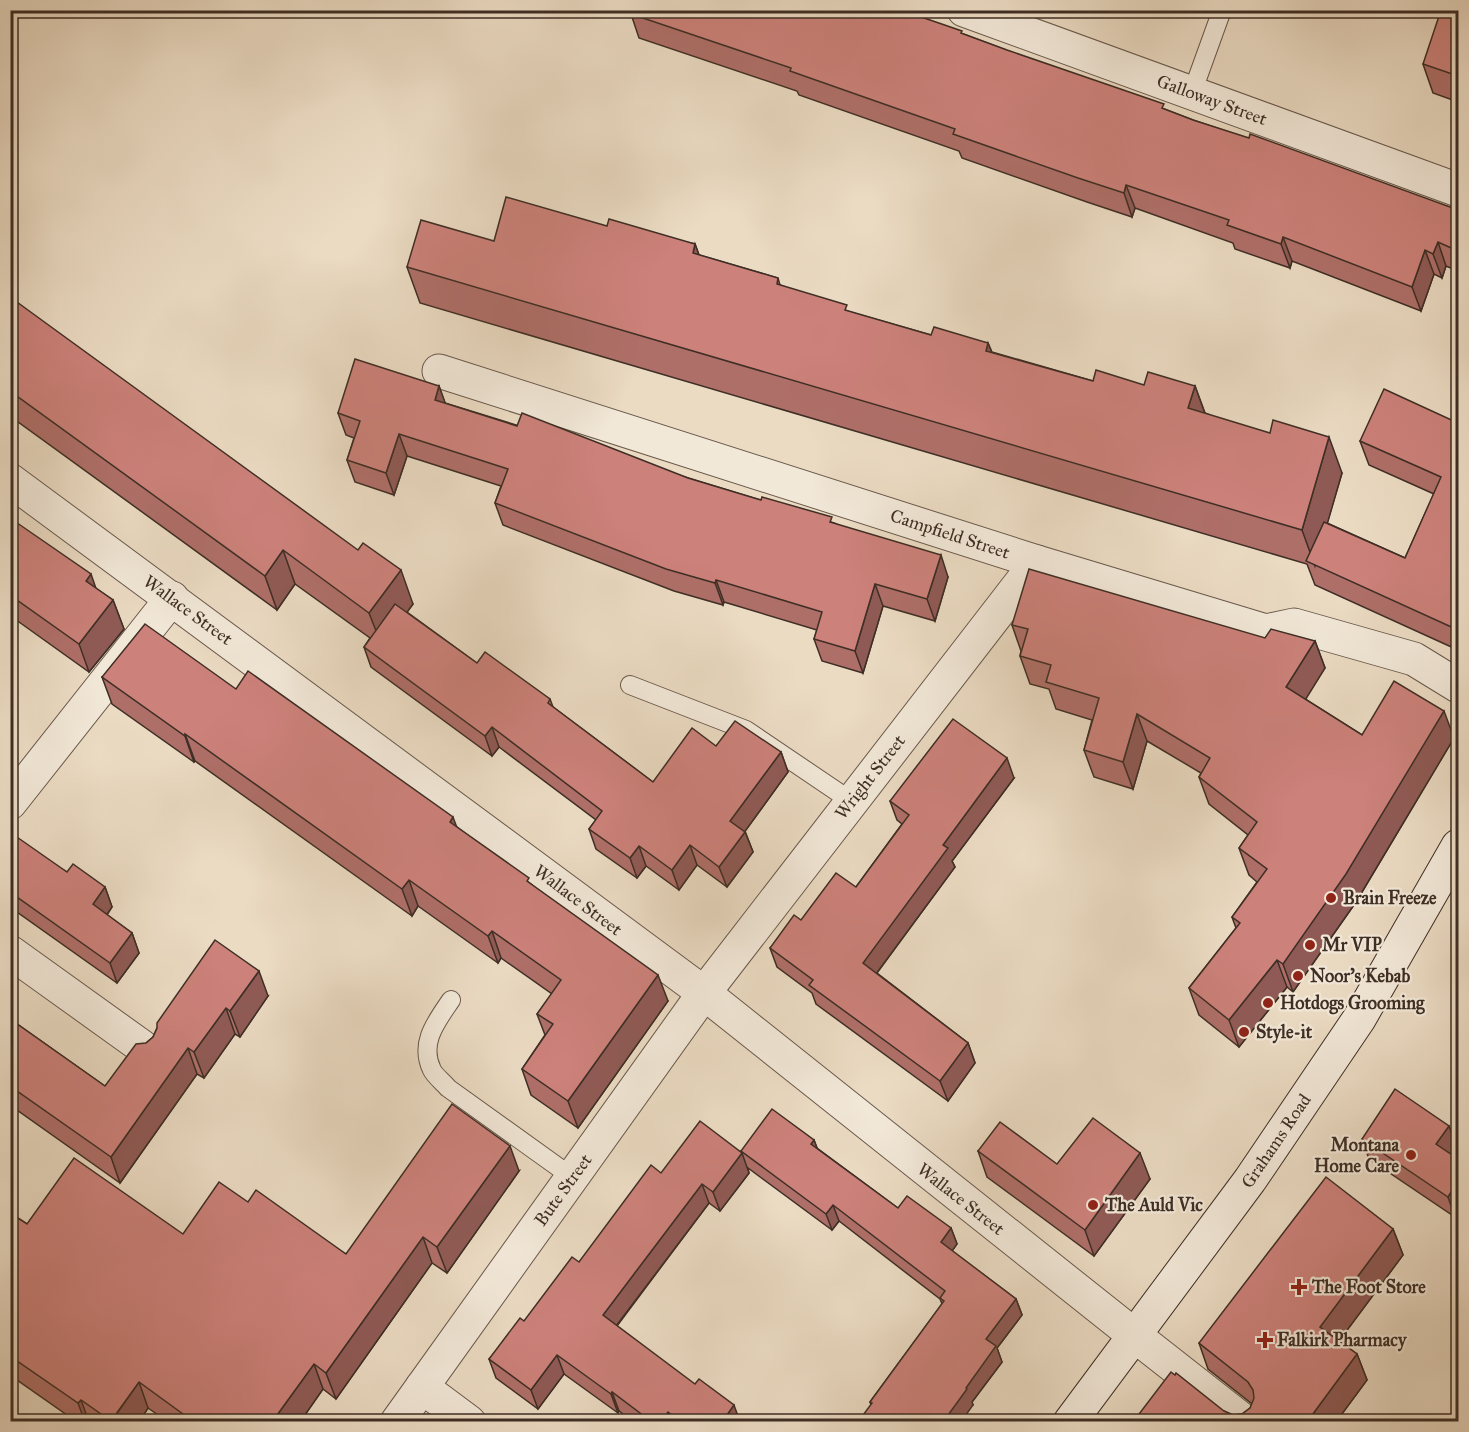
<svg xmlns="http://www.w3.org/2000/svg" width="1469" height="1432" viewBox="0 0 1469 1432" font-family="'IM FELL Great Primer',serif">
	<rect width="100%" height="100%" fill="#ebdbc3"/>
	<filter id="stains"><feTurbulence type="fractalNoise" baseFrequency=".00333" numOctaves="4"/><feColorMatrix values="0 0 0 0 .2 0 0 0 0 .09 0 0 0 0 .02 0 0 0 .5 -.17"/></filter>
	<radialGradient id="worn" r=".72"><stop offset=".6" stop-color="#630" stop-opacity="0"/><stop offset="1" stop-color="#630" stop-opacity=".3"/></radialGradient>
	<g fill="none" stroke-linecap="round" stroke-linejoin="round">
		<defs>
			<g id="service">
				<path d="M1192,93L1222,10"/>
				<path d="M630,685L746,730L851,801"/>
				<path d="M451,1000C436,1022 419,1043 432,1070C435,1076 443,1082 448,1088L572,1177"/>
			</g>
			<g id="minor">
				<path d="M964,10L1458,190"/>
				<path d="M439,371L1037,562L1266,631L1294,625L1414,659L1458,686"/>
				<path d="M10,480L704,993L1134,1335L1245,1422"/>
				<path d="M10,803L172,598"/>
				<path d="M10,952L148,1051"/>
				<path d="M422,1387L469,1422"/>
				<path d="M397,1422L704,993L1037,562"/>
			</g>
			<path id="secondary" d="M1070,1422L1250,1180L1359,1019L1458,846"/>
		</defs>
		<!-- service casing -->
		<use href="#service" stroke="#69594c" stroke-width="20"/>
		<!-- minor casing -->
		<use href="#minor" stroke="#69594c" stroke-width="35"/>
		<!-- secondary casing -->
		<use href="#secondary" stroke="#3e2e25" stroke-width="35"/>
		<!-- service -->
		<use href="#service" stroke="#f2e8d8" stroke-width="18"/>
		<!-- minor -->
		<use href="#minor" stroke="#f2e8d8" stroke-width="33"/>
		<!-- secondary -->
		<use href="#secondary" stroke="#f2e8d8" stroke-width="33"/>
	</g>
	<!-- wall -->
	<g fill="#af6f69" stroke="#3e2e25" stroke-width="1.5">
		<path d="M432,10H448L446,15Z"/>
		<path d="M1458,10V102L1433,93L1423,64Z"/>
		<path d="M631,14L963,34L1193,120L1458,210V209V271L1446,266L1442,278L1434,274L1421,311L1292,261L1290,268L1235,249L1233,243L1135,208L1132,217L1087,202L962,158L959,151L799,95L797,91L639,38Z"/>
		<path d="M607,226L695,244L699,255L778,278L780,285L850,312L931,335L988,343L992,352L1093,381L1144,385L1195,386L1205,413L1342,473L1327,523L1405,558L1434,494L1369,465L1360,441L1458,423V650L1315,585L1307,564L420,303L407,267L494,241Z"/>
		<path d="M10,297L413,604L407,612L477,663L550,699L553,707L653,782L716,746L781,752L788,772L745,831L753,852L727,887L697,865L679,890L646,866L637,878L596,849L589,829L596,820L499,747L492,756L371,667L364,647L370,638L295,584L277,610L10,416Z"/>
		<path d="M439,386L445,403L834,523L948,577L935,621L883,606L863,673L822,661L814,639L817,630L724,602L723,605L674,591L503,525L495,503L501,486L407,456L394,495L355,482L347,460L354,438L346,435L338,413Z"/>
		<path d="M10,518L95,588L113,600L124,629L89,672L12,617L10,620Z"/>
		<path d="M1012,625L1315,641L1325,668L1305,699L1362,735L1454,738L1356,902L1293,992L1287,987L1239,1047L1199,1015L1189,988L1236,928L1232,917L1257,882L1249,875L1239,848L1248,835L1209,804L1199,777L1201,773L1147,741L1133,789L1094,777L1084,750L1092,720L1056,709L1049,689L1030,684L1020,656L1021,651Z"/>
		<path d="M102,677L236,689L457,827L531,884L668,1001L578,1128L531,1095L522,1069L545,1035L537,1014L552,994L501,958L498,963L418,906L412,916L195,761L194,762L112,704Z"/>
		<path d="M1014,778L952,861L955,867L877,973L968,1043L975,1063L948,1101L816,1004L812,993L777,967L770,948L801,920L856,887L902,824L897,820L890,801Z"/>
		<path d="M10,840L67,872L105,887L112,907L107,915L132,933L139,953L117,983L10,907Z"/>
		<path d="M268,996L240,1037L235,1034L204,1078L197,1074L120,1183L10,1105V1019L105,1086L146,1043L153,1037L157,1028Z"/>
		<path d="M1449,1126L1456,1146L1450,1154L1455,1217L1369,1159L1362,1139Z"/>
		<path d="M814,1140L817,1148L898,1208L951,1228L957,1244L952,1251L1016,1299L1022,1315L997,1348L1002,1362L972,1402L973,1405H871L870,1402L942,1304L940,1299L839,1221L832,1230L748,1168L749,1173L720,1211L709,1203L617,1326L740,1422H633L619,1411L618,1413L564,1374L538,1409L496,1378L489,1359L579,1262L742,1153L741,1151Z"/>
		<path d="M978,1151L1057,1164L1150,1179L1094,1256L987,1177Z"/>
		<path d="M519,1171L447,1273L432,1263L336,1399L323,1389L300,1422H168L148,1408L139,1422H77L10,1375V1213L27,1224L183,1234L248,1202L346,1254Z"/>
		<path d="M1393,1229L1403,1255L1339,1341L1357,1354L1367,1380L1336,1422H1133L1224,1411L1233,1415L1242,1414L1250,1408L1252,1404L1208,1369L1199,1343Z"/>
	</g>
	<!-- shaded-wall -->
	<g fill="#8f5a55" stroke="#3e2e25" stroke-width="1.5">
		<path d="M1126,185L1135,208L1132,217L1124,193Z"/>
		<path d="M1283,237L1292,261L1290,268L1281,244Z"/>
		<path d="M1438,242L1446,266L1442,278L1433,254Z"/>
		<path d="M695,244L708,280L693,253Z"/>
		<path d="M1425,250L1434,274L1421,311L1412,287Z"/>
		<path d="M988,343L1002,379L986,351Z"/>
		<path d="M439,386L447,408L435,400Z"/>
		<path d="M1195,386L1208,422L1188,408Z"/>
		<path d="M399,434L407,456L394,495L386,473Z"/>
		<path d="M1329,437L1342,473L1315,566L1302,530Z"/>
		<path d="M283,550L295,584L277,610L265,576Z"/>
		<path d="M941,555L948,577L935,621L927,599Z"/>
		<path d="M401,570L413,604L382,646L369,613Z"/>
		<path d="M91,574L101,603L86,581Z"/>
		<path d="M716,580L724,602L723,605L715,583Z"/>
		<path d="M875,584L883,606L863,673L855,651Z"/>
		<path d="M113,600L124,629L89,672L79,644Z"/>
		<path d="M1315,641L1325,668L1296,715L1286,687Z"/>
		<path d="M1444,711L1454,738L1356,902L1293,992L1283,964Z"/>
		<path d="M1137,714L1147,741L1133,789L1123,762Z"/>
		<path d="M492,727L499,747L492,756L485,736Z"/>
		<path d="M185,734L195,761L194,762L185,736Z"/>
		<path d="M781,752L788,772L738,841L730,821Z"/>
		<path d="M1007,758L1014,778L952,861L955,867L870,982L863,963L943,845Z"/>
		<path d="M453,817L463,844L450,822Z"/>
		<path d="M745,832L753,852L727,887L719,867Z"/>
		<path d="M690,845L697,865L679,890L672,870Z"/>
		<path d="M639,846L646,866L637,878L630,858Z"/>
		<path d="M409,880L418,906L412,916L402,889Z"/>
		<path d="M105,887L112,907L100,924L93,904Z"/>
		<path d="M492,931L501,958L498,963L488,936Z"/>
		<path d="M132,933L139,953L117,983L110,963Z"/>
		<path d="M1277,960L1287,987L1239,1047L1229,1020Z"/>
		<path d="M259,971L268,996L240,1037L230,1011Z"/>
		<path d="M658,975L668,1001L578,1128L568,1101Z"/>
		<path d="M226,1008L235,1034L204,1078L194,1052Z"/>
		<path d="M968,1043L975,1063L948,1101L940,1081Z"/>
		<path d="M188,1048L197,1074L120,1183L111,1157Z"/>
		<path d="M1449,1126L1456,1146L1443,1164L1436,1144Z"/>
		<path d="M814,1140L820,1156L811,1144Z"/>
		<path d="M510,1146L519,1171L447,1273L437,1247Z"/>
		<path d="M742,1153L749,1173L720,1211L713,1192Z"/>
		<path d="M1140,1153L1150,1179L1094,1256L1085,1230Z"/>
		<path d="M1458,1181V1212L1455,1217L1448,1197Z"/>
		<path d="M702,1184L709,1203L610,1334L603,1315Z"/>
		<path d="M833,1205L839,1221L832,1230L826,1214Z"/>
		<path d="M951,1228L957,1244L947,1258L941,1242Z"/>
		<path d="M1393,1229L1403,1255L1330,1353L1320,1327Z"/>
		<path d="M423,1237L432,1263L336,1399L326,1373Z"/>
		<path d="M1016,1299L1022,1315L997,1348L1002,1362L972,1402L973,1405L961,1422H943L986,1339Z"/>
		<path d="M1357,1354L1367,1380L1336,1422H1307Z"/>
		<path d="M557,1355L564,1374L538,1409L531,1390Z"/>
		<path d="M314,1364L323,1389L300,1422H272Z"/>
		<path d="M139,1382L148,1408L139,1422H111Z"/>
		<path d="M612,1392L619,1411L618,1413L611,1394Z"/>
		<path d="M81,1400L89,1422H85L78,1403Z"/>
		<path d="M734,1405L740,1422H722Z"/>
		<path d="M668,1412L671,1422H661Z"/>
	</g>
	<!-- building -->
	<g fill="#cc817a" stroke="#3e2e25" stroke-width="1.5">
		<path d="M632,10H901L962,31L961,33L1007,50L1164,104L1162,108L1193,120L1249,138L1250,134L1458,210V209V251L1438,242L1433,254L1425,250L1412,287L1283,237L1281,244L1227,225L1229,220L1126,185L1124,193L1078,178L953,134L955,129L790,71L791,68L631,14Z"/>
		<path d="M1441,10H1458V76L1423,64Z"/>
		<path d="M506,197L607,226L609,219L695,244L693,253L778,278L777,284L847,305L845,310L931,335L934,327L988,343L986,351L1093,381L1096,370L1144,385L1148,372L1195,386L1188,408L1270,433L1273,420L1329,437L1302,530L407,267L421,220L494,241Z"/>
		<path d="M10,297L358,550L363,543L401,570L369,613L283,550L265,576L10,391Z"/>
		<path d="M355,359L439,386L435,400L517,426L522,413L688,478L761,500L762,497L832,517L830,522L941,555L927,599L875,584L855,651L814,639L822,612L716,580L715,583L666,569L495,503L508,469L399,434L386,473L347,460L360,421L338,413Z"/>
		<path d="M1384,389L1458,423V630L1306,561L1324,522L1405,558L1441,477L1360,441Z"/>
		<path d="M10,518L91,574L86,581L113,600L79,644L10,595Z"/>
		<path d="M1029,569L1265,638L1271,629L1315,641L1286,687L1362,735L1394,681L1444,711L1346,874L1283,964L1277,960L1229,1020L1189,988L1240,923L1232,917L1267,869L1239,848L1257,822L1199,777L1210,758L1137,714L1123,762L1084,750L1099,698L1046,682L1051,665L1020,656L1028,629L1012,625Z"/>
		<path d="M395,604L477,663L485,652L550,699L548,703L653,782L692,728L716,746L735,721L781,752L730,821L745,832L719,867L690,845L672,870L639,846L630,858L589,829L602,811L492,727L485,736L364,647Z"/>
		<path d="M145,624L236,689L248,671L453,817L450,822L529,878L527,881L658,975L568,1101L522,1069L553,1024L537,1014L561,980L492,931L488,936L409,880L402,889L185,734V736L102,677Z"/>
		<path d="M953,719L1007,758L943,845L948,848L863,963L968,1043L940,1081L809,985L813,980L770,948L794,915L801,920L836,873L856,887L909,815L890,801Z"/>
		<path d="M14,835L67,872L73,864L105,887L93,904L132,933L110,963L10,892V840Z"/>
		<path d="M215,940L259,971L230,1011L226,1008L194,1052L188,1048L111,1157L10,1086V1019L105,1086L136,1044L146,1043L153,1037L157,1028V1023Z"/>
		<path d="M1395,1089L1449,1126L1436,1144L1458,1159V1181L1448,1197L1362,1139Z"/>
		<path d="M452,1104L510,1146L437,1247L423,1237L326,1373L314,1364L272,1422H194L139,1382L111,1421L81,1400L78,1403L10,1356V1213L27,1224L74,1158L183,1234L219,1182L248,1202L256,1190L346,1254Z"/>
		<path d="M772,1109L814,1140L811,1144L898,1208L907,1196L951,1228L941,1242L1016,1299L986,1339L996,1346L966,1388L967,1389L943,1422H858L872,1403L870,1402L944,1301L940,1298L945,1291L833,1205L826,1214L741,1151Z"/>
		<path d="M1093,1118L1140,1153L1085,1230L978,1151L1000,1122L1057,1164Z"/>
		<path d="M700,1121L742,1153L713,1192L702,1184L603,1315L695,1384L699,1379L734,1405L722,1422H681L668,1412L661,1422H652L612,1392L611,1394L557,1355L531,1390L489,1359L520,1318L524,1321L572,1257L579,1262L651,1165L661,1173Z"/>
		<path d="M1326,1177L1393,1229L1320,1327L1357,1354L1307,1422H1133L1171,1372L1175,1375L1176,1373L1224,1411L1233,1415L1242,1414L1250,1408L1254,1398L1253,1390L1248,1382L1199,1343Z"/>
	</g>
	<!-- markers -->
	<g fill="#8f2418" stroke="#f2e8d8" stroke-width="2">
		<circle cx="1331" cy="898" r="6"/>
		<circle cx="1310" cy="945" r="6"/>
		<circle cx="1298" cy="976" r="6"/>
		<circle cx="1268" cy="1003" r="6"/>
		<circle cx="1244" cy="1032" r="6"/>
		<circle cx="1411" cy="1155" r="6"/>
		<circle cx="1093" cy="1205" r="6"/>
		<path d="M1296 1278h6v6h6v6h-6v6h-6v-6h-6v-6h6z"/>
		<path d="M1262 1331h6v6h6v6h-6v6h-6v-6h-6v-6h6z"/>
	</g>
	<g text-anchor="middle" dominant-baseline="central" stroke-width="4.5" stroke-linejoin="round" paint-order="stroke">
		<!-- street labels -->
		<g font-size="18" fill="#3e2e25" stroke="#f2e8d8">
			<text transform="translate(1212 100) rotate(20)">Galloway Street</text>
			<text transform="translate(950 534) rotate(18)">Campfield Street</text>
			<text transform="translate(188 610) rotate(36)">Wallace Street</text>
			<text transform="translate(870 777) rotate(-52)">Wright Street</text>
			<text transform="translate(578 900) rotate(37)">Wallace Street</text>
			<text transform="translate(1276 1141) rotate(-56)">Grahams Road</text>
			<text transform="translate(563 1190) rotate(-54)">Bute Street</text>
			<text transform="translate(961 1199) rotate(38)">Wallace Street</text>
		</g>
		<!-- poi labels -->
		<g font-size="18" font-weight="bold" fill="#3e2e25" stroke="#f2e8d8" text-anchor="start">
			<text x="1343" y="898">Brain Freeze</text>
			<text x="1322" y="945">Mr VIP</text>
			<text x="1310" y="976">Noor's Kebab</text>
			<text x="1280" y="1003">Hotdogs Grooming</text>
			<text x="1256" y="1032">Style-it</text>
			<text x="1399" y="1145" text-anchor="end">Montana<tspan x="1399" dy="21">Home Care</tspan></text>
			<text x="1105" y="1205">The Auld Vic</text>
			<text x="1312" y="1287">The Foot Store</text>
			<text x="1277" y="1340">Falkirk Pharmacy</text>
		</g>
	</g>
	<!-- margin -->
	<rect width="1469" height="1432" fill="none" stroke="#ebdbc3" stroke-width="36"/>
	<rect x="12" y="12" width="1445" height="1408" fill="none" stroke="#3e2e25" stroke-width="3"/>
	<rect x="18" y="18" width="1433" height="1396" fill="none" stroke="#3e2e25" stroke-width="1.5"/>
	<rect width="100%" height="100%" filter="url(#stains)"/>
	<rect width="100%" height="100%" fill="url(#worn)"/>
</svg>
